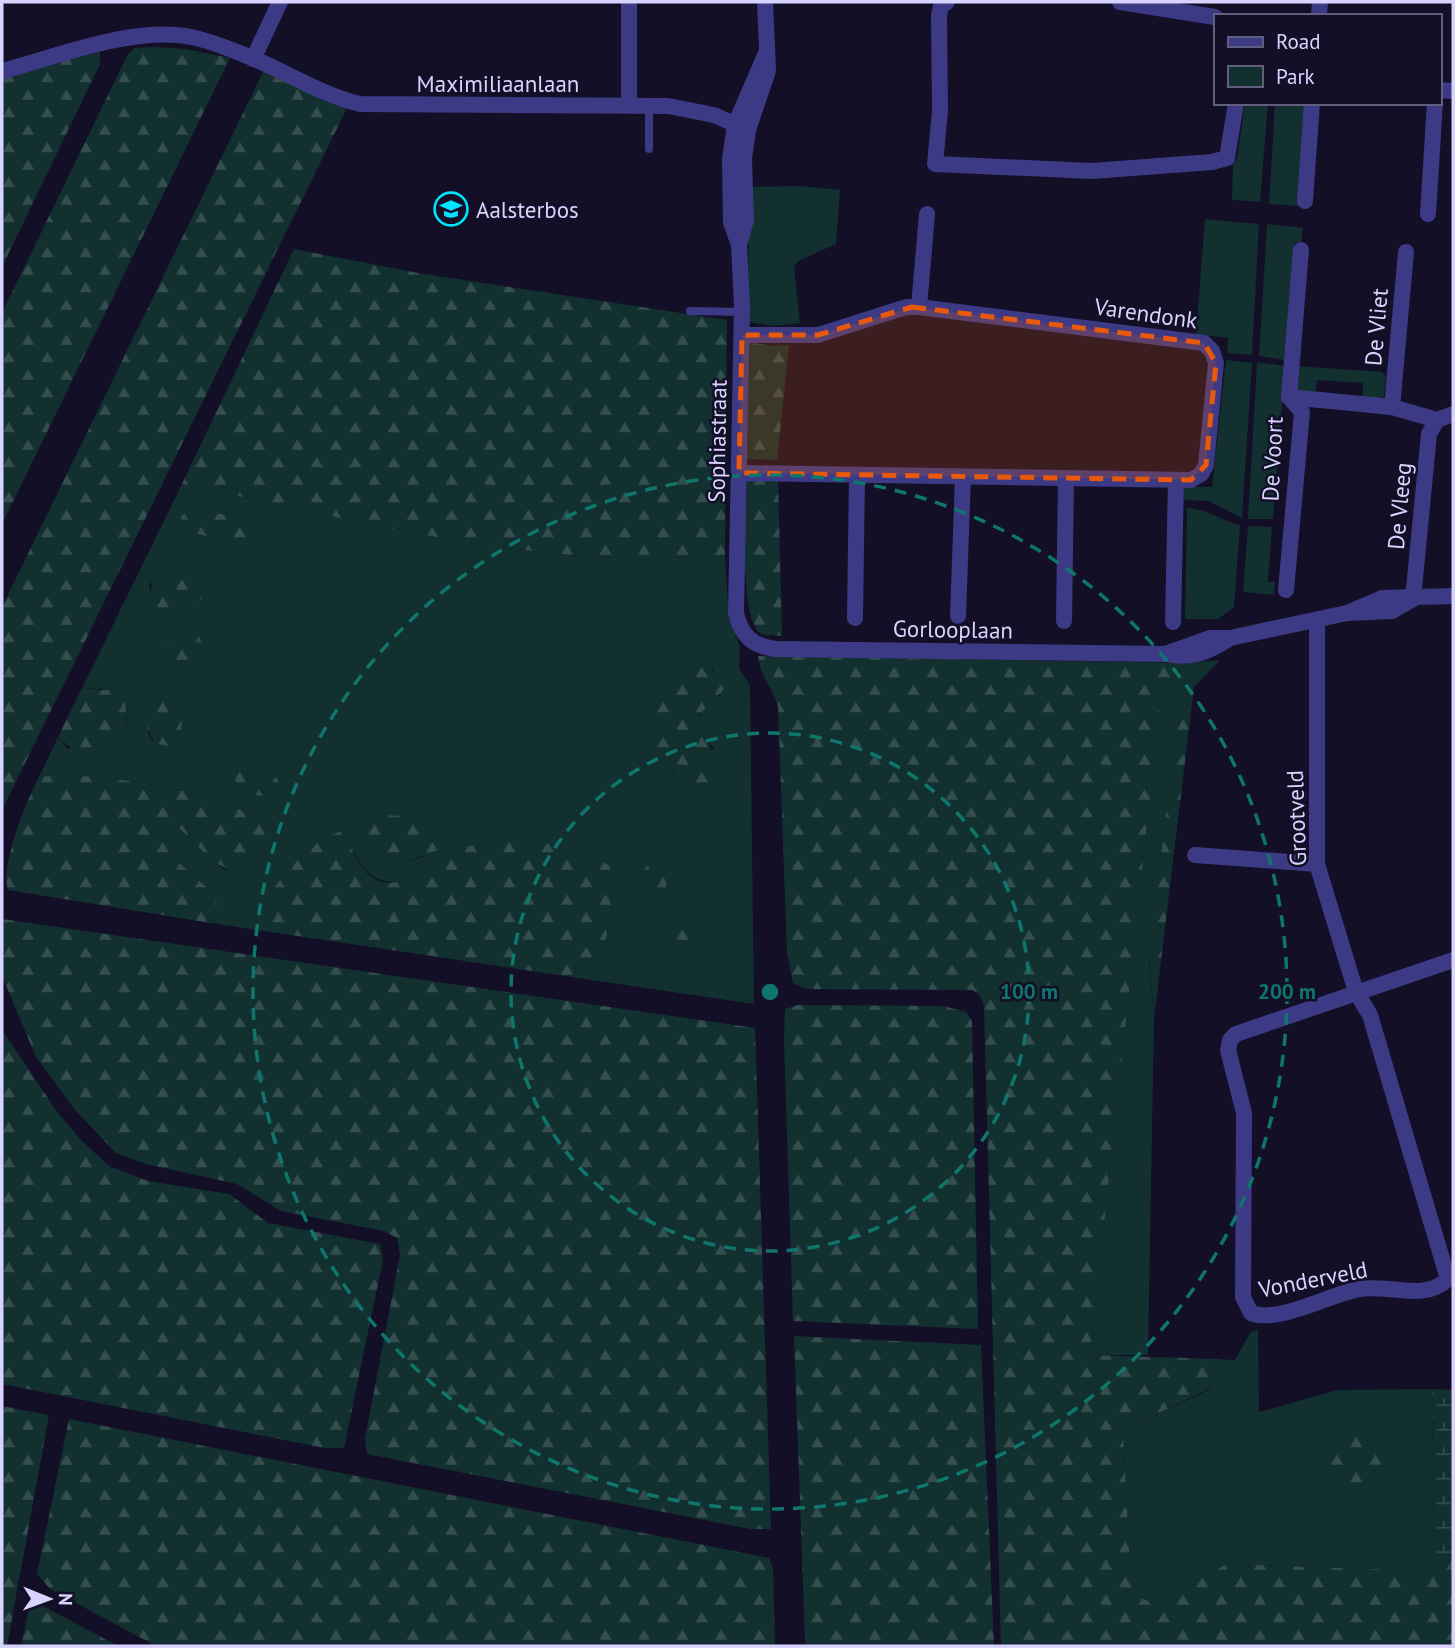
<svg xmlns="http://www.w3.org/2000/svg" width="1455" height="1648" viewBox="0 0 1455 1648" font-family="'PT Sans',sans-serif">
	<defs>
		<pattern id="forest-firs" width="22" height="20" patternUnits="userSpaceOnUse" patternTransform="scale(1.75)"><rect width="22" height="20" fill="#12302f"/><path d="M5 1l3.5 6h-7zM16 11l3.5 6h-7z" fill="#344d4e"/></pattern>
		<pattern id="wetland-marsh" width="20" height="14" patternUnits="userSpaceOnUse" patternTransform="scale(1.75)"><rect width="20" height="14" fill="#12302f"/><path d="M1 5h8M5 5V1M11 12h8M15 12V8" fill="none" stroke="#344d4e"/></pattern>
	</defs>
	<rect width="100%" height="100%" fill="#130f26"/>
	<!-- green -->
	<g fill="#12302f" fill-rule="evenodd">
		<path d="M1245,103H1268L1260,202L1232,200L1233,163L1237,158Z"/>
		<path d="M1275,103H1307L1299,206L1269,204Z"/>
		<path d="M800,186L840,190L836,244L800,260L794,266L800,323L774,326L748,322L749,187Z"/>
		<path d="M1205,219L1259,224L1252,355L1227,353L1228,338L1196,334Z"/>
		<path d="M1267,224L1303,228L1301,242L1295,243L1285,360L1259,356Z"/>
		<path d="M1226,360L1252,363L1242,518L1209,501L1184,500L1183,487H1212Z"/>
		<path d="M1257,362L1285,366L1273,519H1248Z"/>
		<path d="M1296,366L1382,372L1386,377L1384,396L1380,400L1363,398V383L1317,380L1315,395L1297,393Z"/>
		<path d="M182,484C314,512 447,545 581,556C628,560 677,557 725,557L729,619L740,646L739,669L750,685L754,1004L598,981L612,908L610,866L578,851L518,842L400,882C377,884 364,873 354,852L295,863L272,891L250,929L211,923L218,912L165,847L159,831L164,825L176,826L225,870L273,830C232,789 96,772 39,777L58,737L68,749L127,725L125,701L102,689L82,688ZM182,577L179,610L154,611L149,585L153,581ZM713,668L720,695C692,712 697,726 714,749L674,773L671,768ZM161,702H172L177,706L182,721L154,743L148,733L157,704ZM363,839L425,856L405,862H380Z"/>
		<path d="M1187,508C1213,510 1217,520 1240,525L1234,607L1218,619H1185Z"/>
		<path d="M1248,526L1272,527L1268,582H1275L1274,595L1243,592Z"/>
		<path d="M1220,660L1194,687L1176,733L1149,962L1154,1019L1148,1355H1090L1160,704L1168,684L1187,663Z"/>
		<path d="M1258,1329L1259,1412L1338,1390L1432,1389L1434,1571L1226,1564L1158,1605L1138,1597L1130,1565L1123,1431L1208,1390L1217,1359L1235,1360L1250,1333Z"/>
	</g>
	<!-- forest -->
	<g fill="url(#forest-firs)">
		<path d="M152,47L186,49L230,58L2,524V313L127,56L134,48Z"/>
		<path d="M100,52V64L2,267V76Z"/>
		<path d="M264,70L347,108L2,810V607Z"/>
		<path d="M294,249L418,273L727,320L725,557C677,557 628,560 581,556C446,545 314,512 182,484Z"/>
		<path d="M748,342L772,346L789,345L777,460L747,459Z"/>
		<path d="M747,478L778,479L782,636C774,635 762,637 757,630C739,604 746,511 747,478Z"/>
		<path d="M195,509L266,523L270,527L260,538C239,541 199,540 182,525L181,517L188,510Z"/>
		<path d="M182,577L196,579L202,587L203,597C191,611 170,614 152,610L148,601L153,581Z"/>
		<path d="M179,631L198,635L202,643L199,655L190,663L171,660L164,654L168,640Z"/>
		<path d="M758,656L1187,663L1168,684L1160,704L1090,1355L1217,1359L1208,1389L1123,1431L1130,1565L1138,1597L1158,1605L1226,1564L1434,1571L1453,1551V1646H1001L984,1006L979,994L972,990L806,989L793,983L787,953L778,707C773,688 760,677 758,656Z"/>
		<path d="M703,665L722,676L727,686L700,714C702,740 715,745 716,773L706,783C689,784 680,780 669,766C665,761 659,755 656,749C639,717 672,671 703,665Z"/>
		<path d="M1194,687L1154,1019L1149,955L1176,733Z"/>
		<path d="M82,688L114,691L125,701C127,722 128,739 110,752L79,755L58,737Z"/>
		<path d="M161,702H172C187,714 184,736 168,746L154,743L145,721L152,708Z"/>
		<path d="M242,766C255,768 269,769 278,780V788L267,796L253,795L234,780L236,769Z"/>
		<path d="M62,775C116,776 234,792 273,830C272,842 266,849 259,859C231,894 199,843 176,826L165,825C147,844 199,878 211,892C216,898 217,905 219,912L211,923L8,890C0,866 26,801 39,777Z"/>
		<path d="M381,815L404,816L436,827L441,840L438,850L405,862H380L363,839L367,825Z"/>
		<path d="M339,832H343C351,847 360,872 377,880C405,893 433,858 459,849C503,834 571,840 610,866L612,908L598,981L250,929C268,892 299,847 339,832Z"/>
		<path d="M648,865L662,870C669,884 667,888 658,900L650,899C640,887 636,877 648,865Z"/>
		<path d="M2,919L755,1028L771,1529H750L367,1454L365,1439L400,1255L397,1238L384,1231L281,1211L237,1184L146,1164L116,1153L75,1110L36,1057L2,976Z"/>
		<path d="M680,921L696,923C703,935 705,945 695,956L685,957L671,938L672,928Z"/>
		<path d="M798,1005L944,1006L966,1012L972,1021L978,1329L793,1321L784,1041L785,1009Z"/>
		<path d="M2,1030L58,1113L82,1141L109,1166L148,1181L229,1194L268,1223L380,1244L383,1260L344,1448H325L2,1384Z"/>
		<path d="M794,1336L981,1345L994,1646H808L805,1642Z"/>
		<path d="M2,1406L49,1415L7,1646H2Z"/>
		<path d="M69,1419L769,1558L773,1569L775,1646H156L50,1589L37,1574Z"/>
		<circle cx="1357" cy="1462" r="29"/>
		<path d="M33,1605H41L118,1646H21L29,1608Z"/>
	</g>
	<!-- wetland -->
	<path fill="url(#wetland-marsh)" d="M1432,1389L1453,1390V1551L1434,1571Z"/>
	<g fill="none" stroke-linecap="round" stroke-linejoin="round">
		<!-- lane -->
		<g stroke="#3d3a85" stroke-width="8">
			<path d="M649,106V149"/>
			<path d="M690,311L742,312"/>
		</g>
		<!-- street -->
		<g stroke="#3d3a85" stroke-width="16">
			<path d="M947,2L941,6L939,16L940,111L935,164L1092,171L1212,162L1227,158L1236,103"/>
			<path d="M1120,2L1215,17"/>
			<path d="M1319,16L1320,2"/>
			<path d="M766,53L735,125L730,159L731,222L739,245L742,305L736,613C741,636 753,646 775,649L1165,654C1192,659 1207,653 1230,638"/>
			<path d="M253,59L280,2"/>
			<path d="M2,71C56,57 135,25 191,37C212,41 232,50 252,58C288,73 322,95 360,104L668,106L714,115L748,130"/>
			<path d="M1439,90L1453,91"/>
			<path d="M629,105V2"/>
			<path d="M1305,201L1312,103"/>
			<path d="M1428,214L1435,103"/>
			<path d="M739,245L746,220L744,158L748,130L768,71L765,2"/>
			<path d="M919,307L927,214"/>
			<path d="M1289,397L1392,407L1437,420L1453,414"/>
			<path d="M1392,407L1406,252"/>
			<path d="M739,473L1191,480L1201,474L1206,465L1216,363L1212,351L1204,343L919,307H906L818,335H742"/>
			<path d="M1286,590L1302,412L1289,397L1301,250"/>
			<path d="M1413,599L1429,434L1437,420"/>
			<path d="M1347,613L1382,598L1453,596"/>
			<path d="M958,616L963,477"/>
			<path d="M855,618L857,475"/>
			<path d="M1317,620V864L1356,992L1370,1015L1448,1279C1424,1302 1390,1284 1360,1289C1330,1294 1278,1324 1251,1313L1243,1297L1244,1113L1228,1050L1230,1040L1236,1034L1453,960"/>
			<path d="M1064,621L1066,479"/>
			<path d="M1173,622L1176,480"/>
			<path d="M1165,654L1210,638H1230L1347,613L1392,611L1413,599"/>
			<path d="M1195,855L1317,864"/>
		</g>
	</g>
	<!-- marked area -->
	<path fill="#e8590c" fill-opacity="0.2" stroke="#e8590c" stroke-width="5" stroke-dasharray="14 9" stroke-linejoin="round" d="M912,307L1204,343L1216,363L1206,465L1191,480L739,473L742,335H818Z"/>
	<!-- distance rings -->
	<g fill="none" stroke="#0f766e" stroke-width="3.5" stroke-dasharray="12 9">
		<circle cx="770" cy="992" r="259"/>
		<circle cx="770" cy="992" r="517"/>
	</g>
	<!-- icons -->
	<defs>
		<symbol id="school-ring" viewBox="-11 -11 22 22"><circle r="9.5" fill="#130f26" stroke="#00e5ff" stroke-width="1.5"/><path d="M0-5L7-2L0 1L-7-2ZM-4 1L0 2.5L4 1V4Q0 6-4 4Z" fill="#00e5ff"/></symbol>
	</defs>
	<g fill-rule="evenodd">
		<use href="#school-ring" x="432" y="190" width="38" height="38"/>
	</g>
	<g text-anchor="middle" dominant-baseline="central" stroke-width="5" stroke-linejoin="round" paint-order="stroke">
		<!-- street labels -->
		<g font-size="23" fill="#d9d4ff" stroke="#130f26">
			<text x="498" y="83">Maximiliaanlaan</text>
			<text transform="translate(1146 313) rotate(8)">Varendonk</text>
			<text transform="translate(1376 327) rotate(-85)">De Vliet</text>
			<text transform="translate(717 441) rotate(-89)">Sophiastraat</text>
			<text transform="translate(1272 459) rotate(-87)">De Voort</text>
			<text transform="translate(1399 506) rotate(-85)">De Vleeg</text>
			<text transform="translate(953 629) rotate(1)">Gorlooplaan</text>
			<text transform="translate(1296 818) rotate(-92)">Grootveld</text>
			<text transform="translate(1313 1279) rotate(-11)">Vonderveld</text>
		</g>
		<!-- poi labels -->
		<g font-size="23" fill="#d9d4ff" stroke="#130f26" text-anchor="start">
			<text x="476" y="209">Aalsterbos</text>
		</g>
	</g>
	<circle cx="770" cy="992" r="10" fill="#0f766e" stroke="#130f26" stroke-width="3.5"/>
	<g font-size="21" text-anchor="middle" font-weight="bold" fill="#0f766e" stroke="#130f26" stroke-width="5" stroke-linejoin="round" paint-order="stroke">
		<text x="1029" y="999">100 m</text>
		<text x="1287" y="999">200 m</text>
	</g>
	<!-- border -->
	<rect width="1455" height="1648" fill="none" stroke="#d9d4ff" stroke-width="7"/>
	<!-- legend -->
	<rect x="1214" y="14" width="228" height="91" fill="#130f26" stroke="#625e7d" stroke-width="2"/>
	<rect x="1228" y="37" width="35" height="10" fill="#3d3a85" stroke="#625e7d" stroke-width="2"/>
	<text x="1276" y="49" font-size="21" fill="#d9d4ff">Road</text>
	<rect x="1228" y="66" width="35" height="21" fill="#12302f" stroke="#625e7d" stroke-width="2"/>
	<text x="1276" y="84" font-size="21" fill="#d9d4ff">Park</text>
	<!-- north arrow -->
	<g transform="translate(49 1599) rotate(91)" stroke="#130f26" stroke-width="5" paint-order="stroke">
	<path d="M0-5L12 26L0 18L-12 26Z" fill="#d9d4ff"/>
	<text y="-10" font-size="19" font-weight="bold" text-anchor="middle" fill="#d9d4ff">N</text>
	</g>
</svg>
